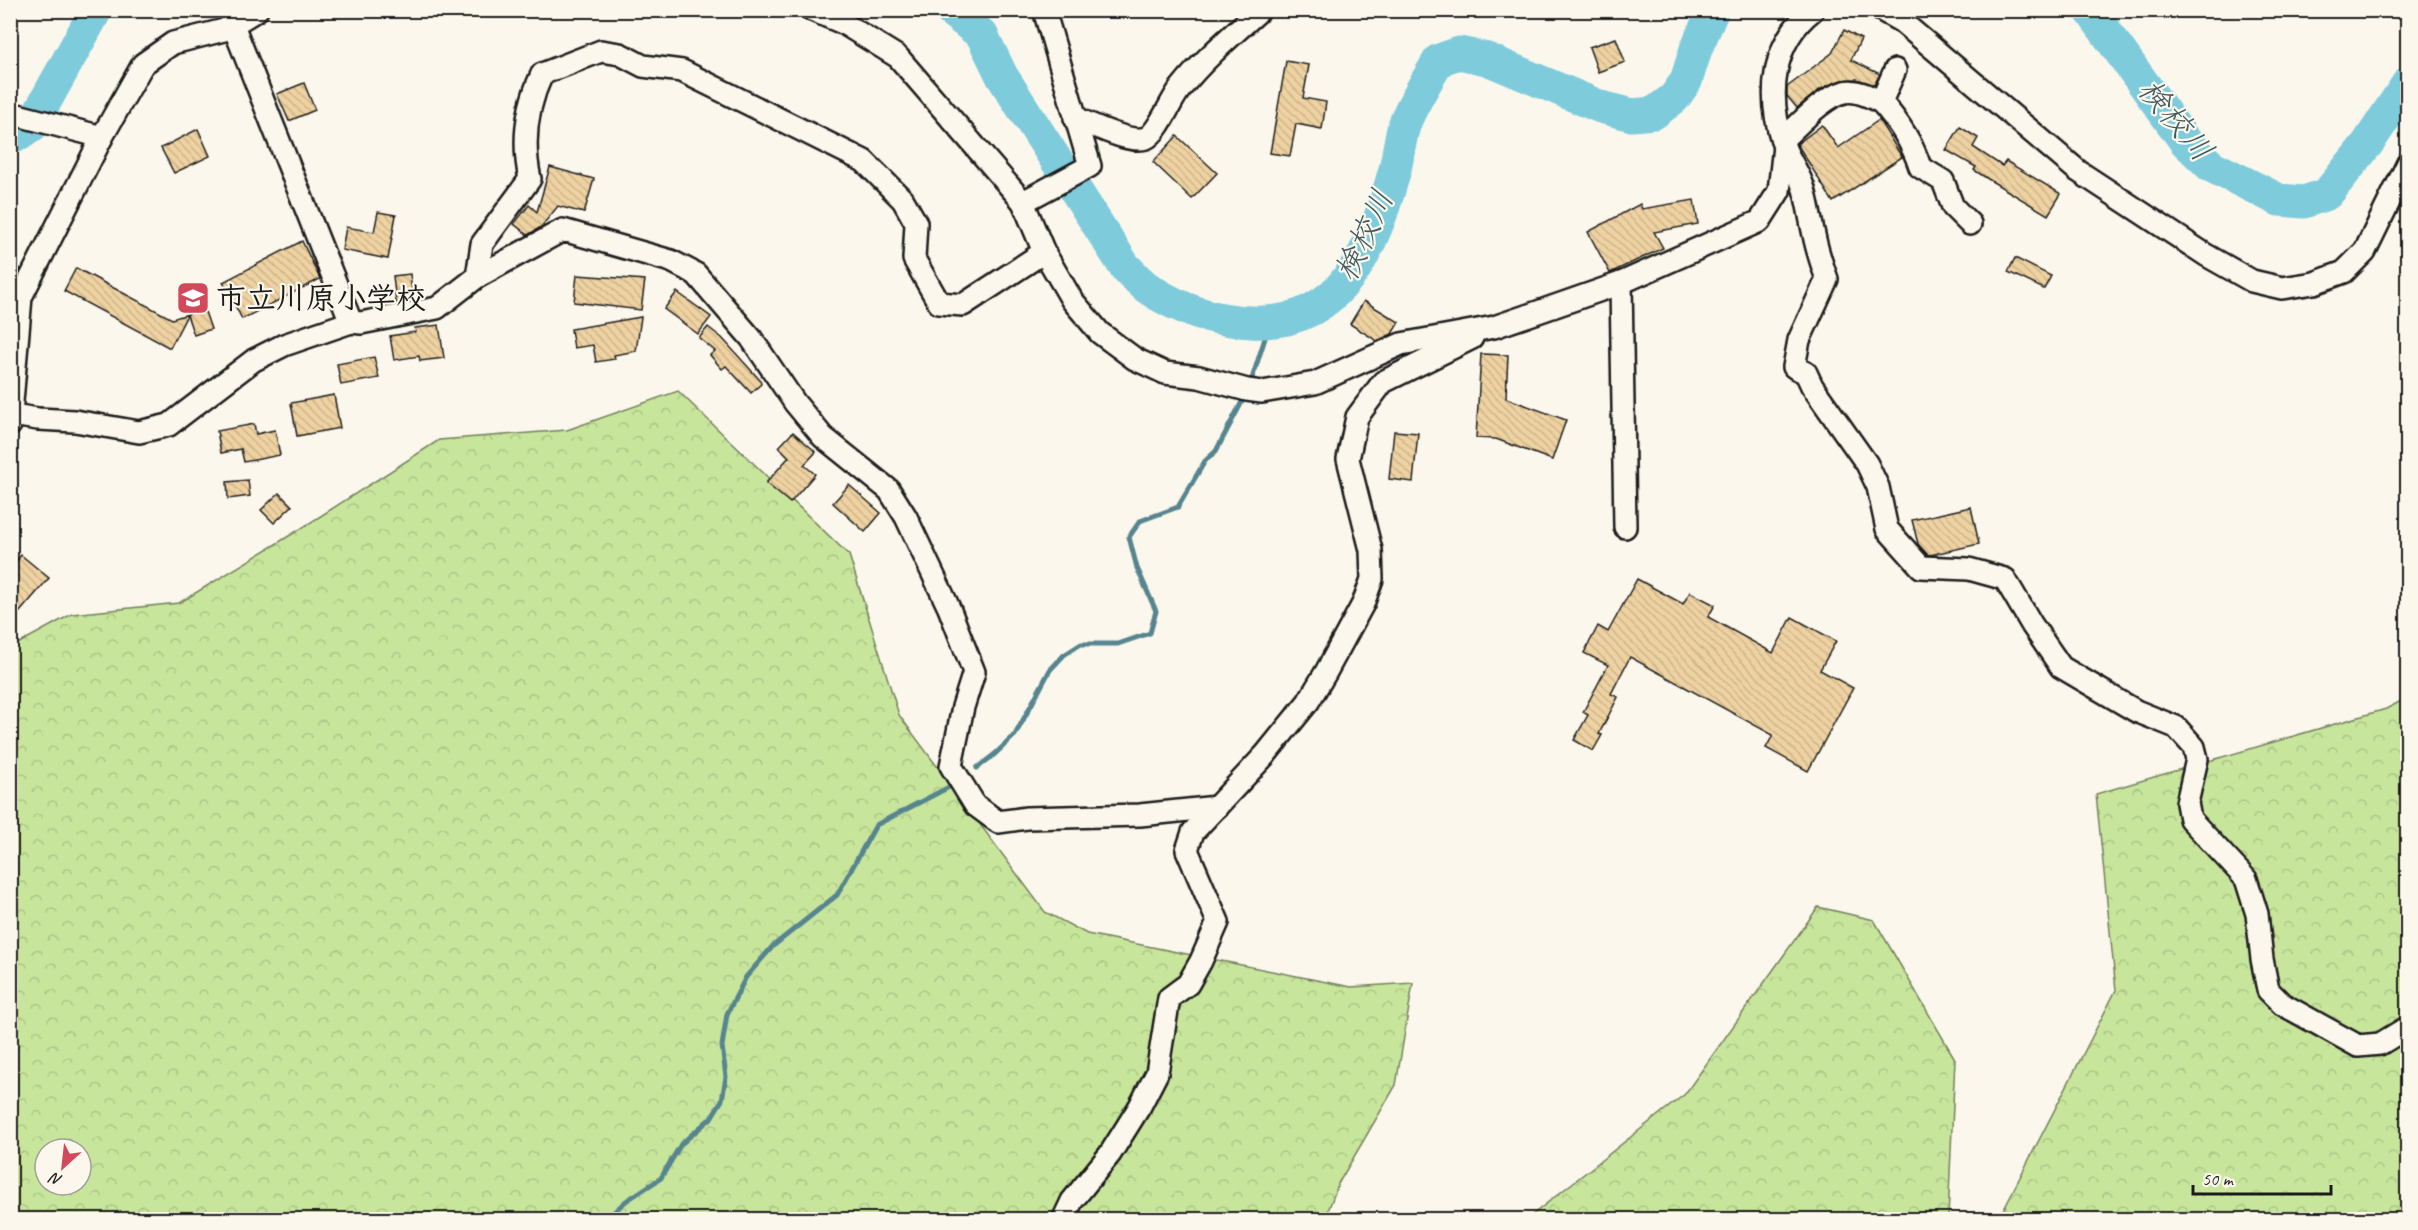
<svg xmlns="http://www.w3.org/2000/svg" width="2418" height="1230" viewBox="0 0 2418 1230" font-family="Caveat,'Klee One',sans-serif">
	<defs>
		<pattern id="forest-crowns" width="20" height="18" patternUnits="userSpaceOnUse" patternTransform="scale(1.5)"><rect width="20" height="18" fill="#c8e59c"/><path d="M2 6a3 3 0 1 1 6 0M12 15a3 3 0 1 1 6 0" fill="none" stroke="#abc486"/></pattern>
		<pattern id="building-back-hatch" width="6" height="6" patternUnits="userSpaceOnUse" patternTransform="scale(1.5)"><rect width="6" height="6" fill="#eed2a2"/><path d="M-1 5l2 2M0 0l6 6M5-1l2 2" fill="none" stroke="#ccb48b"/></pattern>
	</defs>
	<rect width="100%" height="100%" fill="#fbf7ec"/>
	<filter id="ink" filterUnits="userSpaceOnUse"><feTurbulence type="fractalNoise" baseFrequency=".0167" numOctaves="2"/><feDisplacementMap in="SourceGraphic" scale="12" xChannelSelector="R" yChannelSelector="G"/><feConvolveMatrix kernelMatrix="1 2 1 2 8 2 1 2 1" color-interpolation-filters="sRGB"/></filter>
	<g filter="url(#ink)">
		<!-- forest -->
		<g fill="url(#forest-crowns)" stroke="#72805c" stroke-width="1.5" fill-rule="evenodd">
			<path d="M678,391L849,555L899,715L1045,912L1087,934L1351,987L1413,983L1396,1085L1338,1184L1325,1219H11L10,648L72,614L179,603L302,528L439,440L567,430ZM45,1149H81V1185H45Z"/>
			<path d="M2407,698V1219L1998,1220L2116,990L2096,794L2386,709Z"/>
			<path d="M1818,907L1874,920L1955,1059L1948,1219H1527L1685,1094Z"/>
		</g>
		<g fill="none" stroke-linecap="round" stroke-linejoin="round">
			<!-- stream -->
			<g stroke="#57858f" stroke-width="5">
				<path d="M982,35L985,10"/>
				<path d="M1251,382L1266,335V323"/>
				<path d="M977,768L995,754L1015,735L1050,670L1064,655L1081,644H1118L1150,633L1156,611L1137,568L1129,537L1140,521L1178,507L1205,461L1216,451L1244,398"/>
				<path d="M610,1220L615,1211L626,1201L661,1178L681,1144L711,1118L722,1100L726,1077L722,1046L727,1014L746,977L773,946L837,895L876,825L951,786"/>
			</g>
			<!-- river -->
			<g stroke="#7ecbdc" stroke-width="33">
				<path d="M950,10L982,35L1002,76L1125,267C1133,274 1140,283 1149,289C1179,309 1215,321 1251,322C1343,327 1375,244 1395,169C1399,153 1400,135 1406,120C1415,99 1428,79 1439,60L1459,53L1487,59L1601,107L1632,115L1654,113L1674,98L1686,81L1696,49L1713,10"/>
				<path d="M2090,10L2185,141L2211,166L2279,200L2304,202L2327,194L2368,143L2408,83"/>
				<path d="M10,136L17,135L31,127L96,10"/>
			</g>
		</g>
		<!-- building -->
		<g fill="url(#building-back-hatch)" stroke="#1c1c1c" stroke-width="1.5">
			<path d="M1844,30L1861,39L1851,60L1880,74L1874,85L1857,79L1841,80L1821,89L1797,108L1787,96V87L1832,53Z"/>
			<path d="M1616,38L1625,62L1598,72L1589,47Z"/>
			<path d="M1286,61L1309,65L1303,98L1326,102L1322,129L1296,124L1290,156L1270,153Z"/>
			<path d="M304,83L315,110L289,121L277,94Z"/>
			<path d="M1879,120L1902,157L1833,202L1797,144L1822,125L1838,148Z"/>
			<path d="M1960,127L1978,138L1973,147L2002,166L2006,161L2061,194L2048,215L1988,179L1974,170L1976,167L1946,150Z"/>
			<path d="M198,129L210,156L174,173L161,148Z"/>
			<path d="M1177,136L1217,173L1192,199L1153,162Z"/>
			<path d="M550,167L594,179L584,213L558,206L541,227L528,235L514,224L529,205L537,212Z"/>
			<path d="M1694,200L1698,224L1654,232L1663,248L1610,273L1588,232L1640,204L1642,209Z"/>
			<path d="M378,212L396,215L388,259L342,250L346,227L374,232Z"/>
			<path d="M302,241L320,279L242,319L223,282Z"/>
			<path d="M2015,258L2051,276L2044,289L2008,272Z"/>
			<path d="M10,264L21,269L10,290Z"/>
			<path d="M76,268L172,319L204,309L211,329L194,335L187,315L170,348L64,291Z"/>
			<path d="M410,274L413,300L396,303L393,276Z"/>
			<path d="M577,275L645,280L641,310L574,302Z"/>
			<path d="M677,292L711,317L698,334L664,309Z"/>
			<path d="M1364,301L1399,322L1392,334L1377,341L1350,324Z"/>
			<path d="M641,317L636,351L614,355L615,359L596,362L593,345L574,348L571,329Z"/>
			<path d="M439,325L444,358L420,361L419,356L394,360L390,336L416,332L415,328Z"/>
			<path d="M708,327L722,338L760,380L761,384L751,393L726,366L722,369L710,355L715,351L699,338Z"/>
			<path d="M1481,354L1508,355L1506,398L1566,420L1552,460L1496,439L1476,438Z"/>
			<path d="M374,357L379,378L341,385L337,364Z"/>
			<path d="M334,395L340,428L297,436L291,403Z"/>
			<path d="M254,424L256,434L275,430L280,455L244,462L241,449L221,453L217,431Z"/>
			<path d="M1394,431L1418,433L1413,482L1389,479Z"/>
			<path d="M793,432L816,452L804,465L815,474L790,503L766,483L789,457L779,447Z"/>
			<path d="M248,480L250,496L228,499L227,482Z"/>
			<path d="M849,485L881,513L865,532L833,503Z"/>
			<path d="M279,493L292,506L274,523L261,510Z"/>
			<path d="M1971,507L1979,544L1930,555L1927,554L1918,544L1912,520Z"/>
			<path d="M21,555L49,578L19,613L10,606L11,568Z"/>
			<path d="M1637,579L1683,604L1690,592L1715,605L1708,617L1773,653L1792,617L1836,641L1820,670L1853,688L1808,771L1766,748L1773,735L1630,657L1611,694L1618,697L1599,734L1602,735L1593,751L1574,740L1588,715L1583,712L1608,665L1584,653L1598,626L1608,632Z"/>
		</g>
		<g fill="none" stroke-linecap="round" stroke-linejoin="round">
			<defs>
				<g id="minor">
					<path d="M812,10L843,23L898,57L1023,202L1044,252L1072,300L1100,333L1135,359L1165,373L1199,377L1247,390L1262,392L1315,383L1401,344L1494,327L1535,313L1621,283L1760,221L1779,191L1784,146"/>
					<path d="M1813,10C1771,43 1767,96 1783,144C1788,158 1798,171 1803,186C1808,201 1810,219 1814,235C1817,250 1822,265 1827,279L1799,340L1794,367L1806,373L1812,386L1867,464L1878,487L1887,529L1921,567L1969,569L2005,579L2032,625L2061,667L2136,711L2176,727L2194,747L2197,759L2187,803L2190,819L2246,879L2257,914L2262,959L2268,990L2282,1004L2358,1046L2380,1044L2408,1027"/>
					<path d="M1881,10L1902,22L2078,171L2206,255L2252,281L2282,288L2314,283L2344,272L2365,251L2408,163"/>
					<path d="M233,25L351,322"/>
					<path d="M1881,102C1898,121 1912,142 1920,167L1943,181L1953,207L1970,224"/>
					<path d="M10,113L102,137"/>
					<path d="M1075,118C1092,124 1129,144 1146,138C1158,133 1171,100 1180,89C1203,60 1232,35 1260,10"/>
					<path d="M1782,140C1799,125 1824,96 1845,92C1857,89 1871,97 1881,102L1895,70"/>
					<path d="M1023,202L1090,166L1044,10"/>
					<path d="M477,277L482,244L530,179C522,142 526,108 542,74L601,51L620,54L643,66L682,71L864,161L903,200L916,223L914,259L939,303L963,305L1044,252"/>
					<path d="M1621,283L1625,527"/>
					<path d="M12,415L38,419L75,421L139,432L169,425L254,360L284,345L351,322L361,323L437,308L477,277L563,230L671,261L696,274L751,338L795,403L823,437L889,490L906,517L949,608L974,672L963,707L951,766L975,805L998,822L1027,818L1140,815L1217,807"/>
					<path d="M10,425L21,297L102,137L143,64L173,43L224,30L257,10"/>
					<path d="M1063,1220L1072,1201L1110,1154L1140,1106L1157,1073L1169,998L1188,984L1201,961L1218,922L1187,850L1193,832L1265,755L1308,702L1326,672L1363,604L1372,579L1371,550L1348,459L1357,417L1383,382L1472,338"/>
				</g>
			</defs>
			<!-- minor casing -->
			<use href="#minor" stroke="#1c1c1c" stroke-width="26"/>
			<!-- minor -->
			<use href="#minor" stroke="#fbf7ec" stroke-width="21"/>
		</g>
	</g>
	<!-- icons -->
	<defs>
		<symbol id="school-square" viewBox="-11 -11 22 22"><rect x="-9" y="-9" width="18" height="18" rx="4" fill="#d1495b" stroke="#fbf7ec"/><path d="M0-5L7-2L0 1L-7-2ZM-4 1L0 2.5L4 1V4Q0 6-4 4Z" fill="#fff"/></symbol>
	</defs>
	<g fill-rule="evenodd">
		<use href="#school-square" x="174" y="279" width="38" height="38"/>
	</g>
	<g text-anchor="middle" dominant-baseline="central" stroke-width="4.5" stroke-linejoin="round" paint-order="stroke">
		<!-- poi labels -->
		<g font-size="30" font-weight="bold" fill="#1c1c1c" stroke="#fbf7ec" text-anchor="start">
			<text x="216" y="298">市立川原小学校</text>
		</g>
		<!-- water labels -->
		<g font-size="32" font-style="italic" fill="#3e595f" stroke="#fbf7ec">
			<text transform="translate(2176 120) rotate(50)">検校川</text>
			<text transform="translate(1364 235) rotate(-65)">検校川</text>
		</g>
	</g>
	<!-- margin -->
	<rect width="2418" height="1230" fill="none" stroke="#fbf7ec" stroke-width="36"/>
	<rect x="18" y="18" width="2382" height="1194" fill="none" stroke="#1c1c1c" stroke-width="2" filter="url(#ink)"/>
	<!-- north arrow -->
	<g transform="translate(63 1167) rotate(207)"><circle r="28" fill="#fbf7ec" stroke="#a29f99" stroke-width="1.5"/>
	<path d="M0-4.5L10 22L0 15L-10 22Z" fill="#d1495b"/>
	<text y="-9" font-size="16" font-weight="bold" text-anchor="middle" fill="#1c1c1c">N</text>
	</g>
	<!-- scale -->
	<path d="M2193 1185v9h138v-9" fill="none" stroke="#1c1c1c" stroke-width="3"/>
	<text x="2202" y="1185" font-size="18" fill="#1c1c1c" stroke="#fbf7ec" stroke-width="4.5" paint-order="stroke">50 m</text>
</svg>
